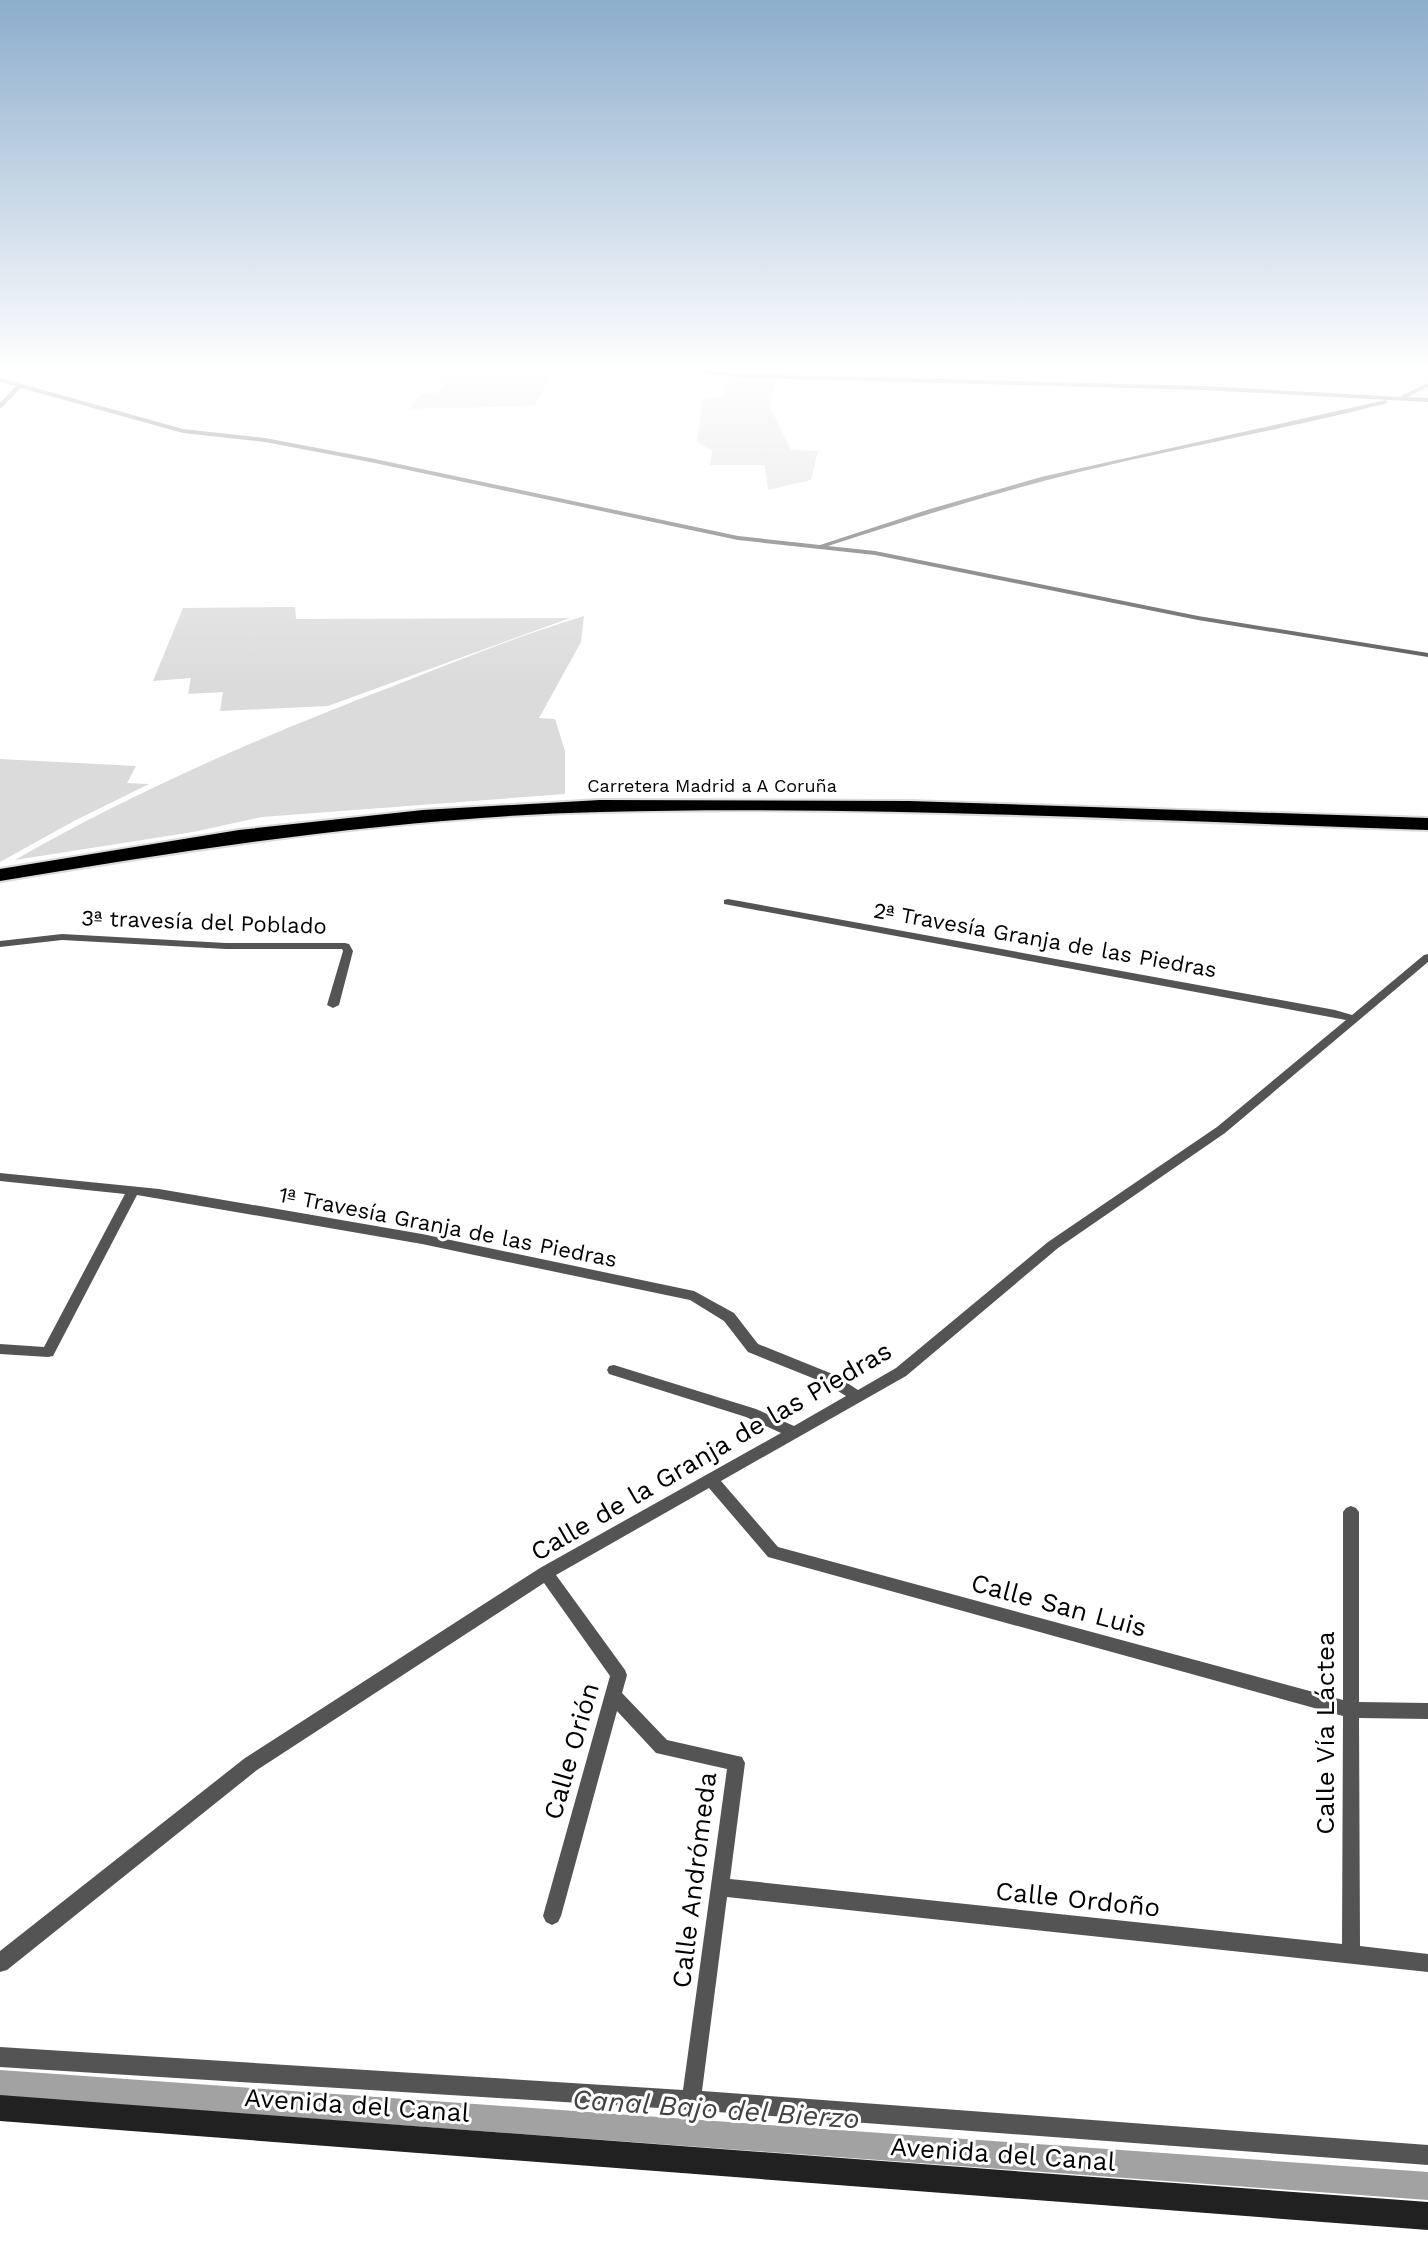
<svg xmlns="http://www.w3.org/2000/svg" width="1428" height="2253" viewBox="0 0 1428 2253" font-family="'Work Sans',sans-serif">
	<rect width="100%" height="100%" fill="#fff"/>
	<!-- green -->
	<g fill="#dbdbdb">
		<path d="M434,369H554L535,406L409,409L422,393L436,394L447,381L425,378Z"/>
		<path d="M727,376L777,378L769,405L791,450L818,451L811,480L768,490L765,465H710L712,451L697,442L703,399L723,397Z"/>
		<path d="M295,607L296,619L570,618L328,706L220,711L223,692L188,694L191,678L153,681L183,608Z"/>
		<path d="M584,616L581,642L539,718L555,719L565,751V794L262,817L193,832L15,860C137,790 265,735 396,685C458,661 520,635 584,616Z"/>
		<path d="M0,759L136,766L127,783L149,784L74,821L0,862Z"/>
	</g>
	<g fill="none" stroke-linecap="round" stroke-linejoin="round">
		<!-- canal -->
		<path fill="#a2a2a2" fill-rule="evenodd" d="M0,2070L1428,2172V2200L0,2096Z"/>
		<defs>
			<path id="highway" d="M600,800L909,801L1428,818V830C1153,821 876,805 600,812C398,817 199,848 0,881V869L239,830L423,810Z"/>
		</defs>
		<!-- highway casing -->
		<use href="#highway" stroke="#dbdbdb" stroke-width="4"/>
		<!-- street -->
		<g fill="#545454" fill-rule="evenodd">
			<path d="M657,369H689L751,374L1203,386L1401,397L1402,395L1428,383V387L1407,397L1428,398V402L1203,390L751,378Z"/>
			<path d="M0,378L183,429L265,438L370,458L738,536L820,545L930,509L1041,477L1386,400L1388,403C1286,429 1182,447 1079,472C994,493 911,519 828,546L875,551L1198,616L1428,653V657L1198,620L875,555L738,540L370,462L265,442L183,433L21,388L0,409V403L16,386L0,382Z"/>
			<path d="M728,899L1335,1010L1352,1015L1424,955L1428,954V962L1225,1133L1058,1248L906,1376L721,1481L778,1547L1343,1700V1512L1346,1508L1351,1506L1356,1508L1359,1512V1702L1428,1703V1719L1359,1718L1360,1946L1428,1954V1972L727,1897L702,2091L1428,2145V2165L691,2110L0,2067V2047L683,2090L727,1769L656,1753L617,1711L561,1916L558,1922L552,1925L546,1922L543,1916L610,1676L544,1583L257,1770L7,1970L0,1972V1951L245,1758L540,1568L781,1433L746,1417L609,1374L607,1370L609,1366L614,1365L756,1409L794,1426L846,1396L825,1383L748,1352L724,1321L690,1300L422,1244L137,1195L53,1356L48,1357L0,1354V1344L44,1347L125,1194L0,1181V1173L159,1189L295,1212L422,1234L694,1291L734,1313L758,1344L835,1375L858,1390L896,1368L1048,1242L1217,1127L1346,1020L724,904V900ZM709,1488L768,1557L1343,1716L1342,1944L730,1879L745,1763L742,1757L667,1740L622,1693L627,1675L625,1670L556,1575Z"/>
			<path d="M62,934L226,943H345L349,944L353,951L339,1005L333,1008L327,1005L343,951L342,949H226L62,940L0,947V941Z"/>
		</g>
		<!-- secondary -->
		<path fill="#212121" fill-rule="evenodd" d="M0,2095L1428,2202V2230L0,2121Z"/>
		<!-- highway -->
		<use href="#highway" fill="#000" fill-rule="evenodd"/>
	</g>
	<!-- sky -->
	<linearGradient id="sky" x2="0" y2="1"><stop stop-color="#8cadcc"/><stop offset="0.54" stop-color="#fff"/><stop offset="1" stop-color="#fff" stop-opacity="0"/></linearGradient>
	<rect width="1428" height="685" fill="url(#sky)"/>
	<g text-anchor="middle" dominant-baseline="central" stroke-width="6" stroke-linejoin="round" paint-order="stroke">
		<!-- far-street labels -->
		<g font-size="18" fill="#000" stroke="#fff">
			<text x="712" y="785">Carretera Madrid a A Coruña</text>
		</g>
		<!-- street labels -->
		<g font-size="22" fill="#000" stroke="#fff">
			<text transform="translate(204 922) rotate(2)">3ª travesía del Poblado</text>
			<text transform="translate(1045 940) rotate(10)">2ª Travesía Granja de las Piedras</text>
			<text transform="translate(448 1227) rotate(11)">1ª Travesía Granja de las Piedras</text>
		</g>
		<!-- near-street labels -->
		<g font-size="26" fill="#000" stroke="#fff">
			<text transform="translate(711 1451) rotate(-30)">Calle de la Granja de las Piedras</text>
			<text transform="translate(1059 1605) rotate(15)">Calle San Luis</text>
			<text transform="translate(1325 1733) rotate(-90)">Calle Vía Láctea</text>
			<text transform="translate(571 1751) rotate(-74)">Calle Orión</text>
			<text transform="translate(694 1880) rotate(-83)">Calle Andrómeda</text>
			<text transform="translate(1078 1899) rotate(6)">Calle Ordoño</text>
			<text transform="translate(357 2105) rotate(4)">Avenida del Canal</text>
			<text transform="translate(1003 2154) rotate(4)">Avenida del Canal</text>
		</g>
		<!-- near-water labels -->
		<g font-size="28" font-style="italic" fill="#434343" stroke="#fff">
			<text transform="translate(716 2109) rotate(4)">Canal Bajo del Bierzo</text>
		</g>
	</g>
</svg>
